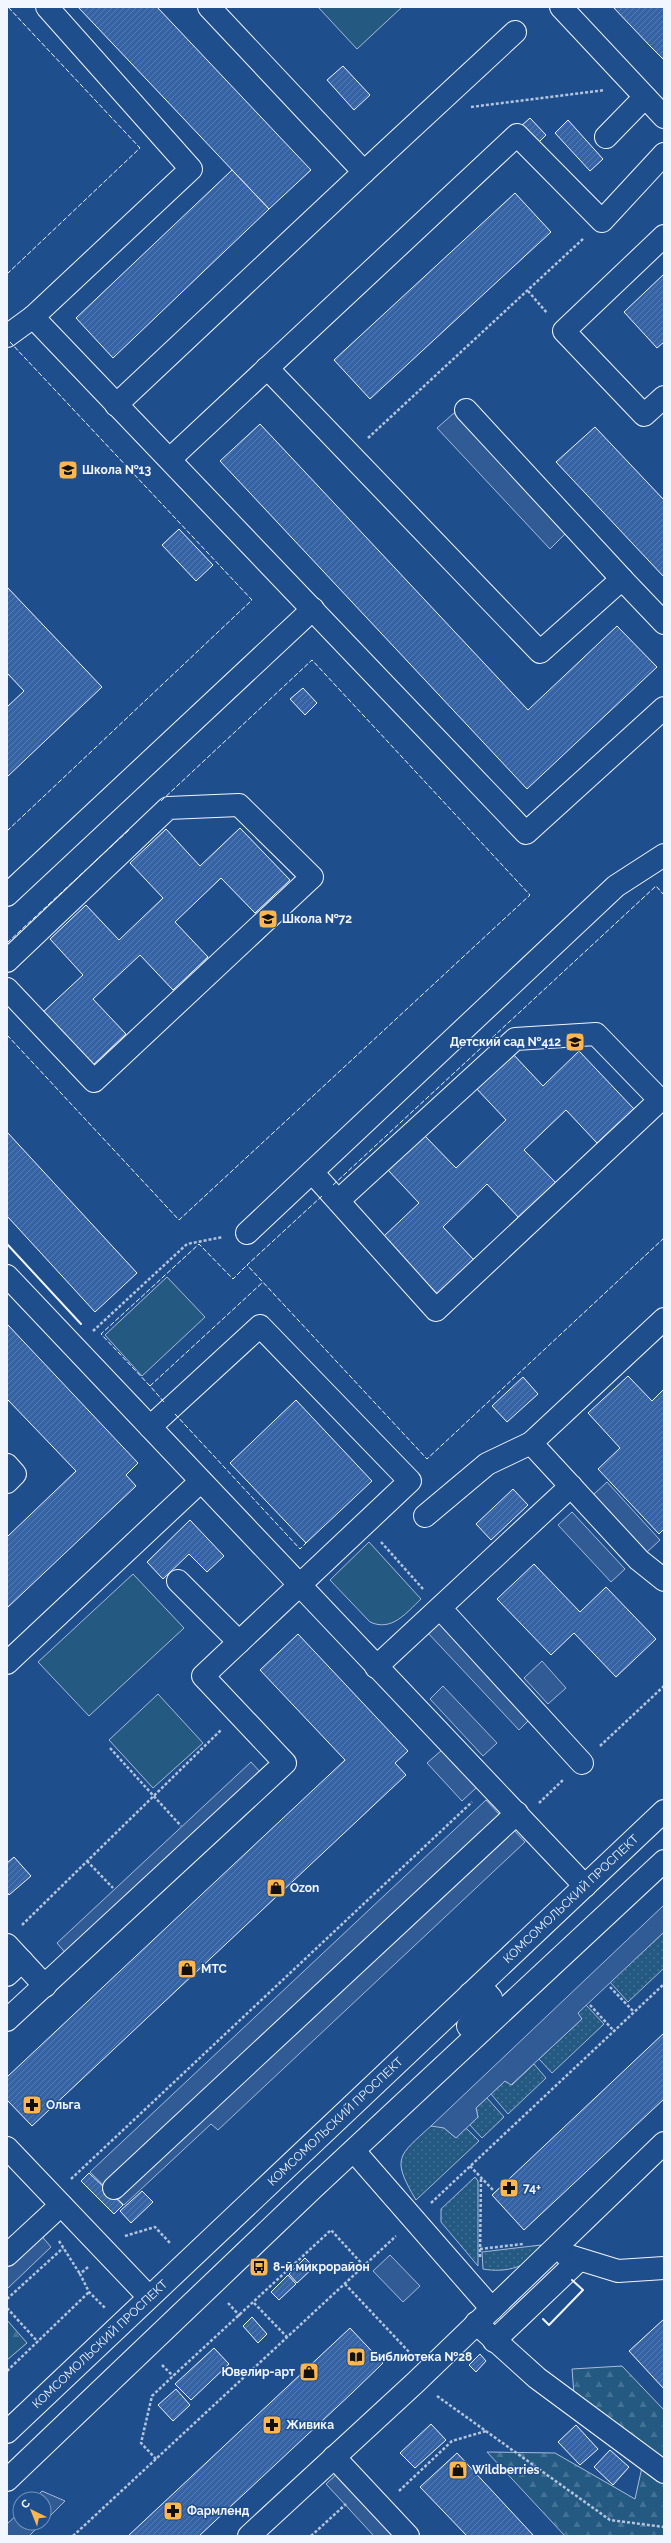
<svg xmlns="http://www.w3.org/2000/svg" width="671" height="2543" viewBox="0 0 671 2543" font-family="Raleway,sans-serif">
	<defs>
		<pattern id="grass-dots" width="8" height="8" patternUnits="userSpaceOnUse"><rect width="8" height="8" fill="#245a82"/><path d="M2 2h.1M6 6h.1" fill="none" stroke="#447295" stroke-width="1.8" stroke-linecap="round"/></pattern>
		<pattern id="forest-firs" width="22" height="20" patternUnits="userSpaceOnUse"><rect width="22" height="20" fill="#245a82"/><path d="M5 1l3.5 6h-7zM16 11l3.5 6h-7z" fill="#447295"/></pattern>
		<pattern id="building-hatch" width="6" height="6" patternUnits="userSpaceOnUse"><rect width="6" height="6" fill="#3563a3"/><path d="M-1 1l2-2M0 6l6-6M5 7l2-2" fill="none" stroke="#537ab1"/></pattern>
	</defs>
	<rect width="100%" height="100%" fill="#1f4e8c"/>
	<!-- grass -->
	<g fill="url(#grass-dots)" stroke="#a8bbd7">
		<path d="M664,1932V1968L628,2002L610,1982Z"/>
		<path d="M586,2005L604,2024L552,2073L539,2059L582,2019L577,2013Z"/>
		<path d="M534,2064L546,2078L508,2114L491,2094L505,2081L512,2085Z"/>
		<path d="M487,2098L504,2117L482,2138L470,2125L478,2117L476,2108Z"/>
		<path d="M435,2125L444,2128L456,2138L466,2128L479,2141L416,2200C391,2158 398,2156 431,2126Z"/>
		<path d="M475,2177L478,2181V2266L441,2222V2209Z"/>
		<path d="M541,2245C531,2268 505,2273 483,2269L482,2252Z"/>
	</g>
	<!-- forest -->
	<g fill="url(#forest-firs)" stroke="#a8bbd7">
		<path d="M7,2320L27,2343L7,2360Z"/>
		<path d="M622,2366L664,2410V2536H565L487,2452L555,2453L635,2499L646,2449L574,2394L572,2369Z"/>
	</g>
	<!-- park -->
	<g fill="#245a82" stroke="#a8bbd7">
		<path d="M318,7H402L357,49Z"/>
		<path d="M167,1277L205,1317L142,1376L105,1335Z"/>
		<path d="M369,1542L421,1599C406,1613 392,1632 370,1622L330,1580Z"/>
		<path d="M133,1574L184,1628L89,1716L38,1662Z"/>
		<path d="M158,1694L203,1743L153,1788L109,1740Z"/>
	</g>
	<!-- parking -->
	<g fill="#305b95" stroke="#a8bbd7">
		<path d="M454,413L565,534L550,549L437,428Z"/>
		<path d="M607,1482L660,1540L646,1553L593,1495Z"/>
		<path d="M572,1512L625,1569L611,1582L558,1525Z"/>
		<path d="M438,1621L530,1719L519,1730L427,1632Z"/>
		<path d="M542,1661L566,1688L548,1704L524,1678Z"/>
		<path d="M443,1686L497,1743L483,1756L430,1699Z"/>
		<path d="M442,1750L477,1787L462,1801L427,1763Z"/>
		<path d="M251,1762L262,1774L68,1956L57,1943Z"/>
		<path d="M486,1800L525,1842L218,2130L211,2124L124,2205L90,2172Z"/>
		<path d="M664,1905V1932L578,2013L582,2019L511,2085L505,2081L476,2108L478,2117L456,2138L444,2128L431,2126Z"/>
		<path d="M39,2233L51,2247L7,2289V2263Z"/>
		<path d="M390,2255L420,2286L403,2302L373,2271Z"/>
		<path d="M339,2472L399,2536H374L326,2484Z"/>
		<path d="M42,2491L65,2501L44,2522V2499H34Z"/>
		<path d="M20,2512V2523H42L29,2536H7V2524Z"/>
	</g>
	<!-- building -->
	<g fill="url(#building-hatch)" stroke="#f2f6ff">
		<path d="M78,7H157L311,170L269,209Z"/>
		<path d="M613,7H664V60L650,46Z"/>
		<path d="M343,66L370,95L354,110L327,80Z"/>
		<path d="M530,118L546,135L537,144L521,126Z"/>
		<path d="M568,120L603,159L590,171L555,133Z"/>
		<path d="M232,170L269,209L113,358L76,318Z"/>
		<path d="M515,193L551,232L370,399L334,360Z"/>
		<path d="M664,274V342L657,348L624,312Z"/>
		<path d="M260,424L528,710L617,626L657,667L527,789L220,461Z"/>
		<path d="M595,427L664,500V577L556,462Z"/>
		<path d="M179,529L213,565L196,581L162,545Z"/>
		<path d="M7,587L102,687L7,777V707L24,691L7,673Z"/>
		<path d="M303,688L317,703L305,715L290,699Z"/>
		<path d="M240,828L290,880L255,913L221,878L175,922L208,957L173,990L140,955L93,999L126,1034L92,1066L42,1013L83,975L50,939L86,905L119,940L163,898L130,863L166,829L200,866Z"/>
		<path d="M579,1051L634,1109L597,1143L566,1110L524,1150L557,1184L520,1219L487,1184L443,1227L474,1260L438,1295L383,1237L419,1203L387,1169L424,1135L456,1168L506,1120L475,1087L512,1053L543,1086Z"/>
		<path d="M7,1132L137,1273L95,1312L7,1216Z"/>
		<path d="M7,1324L138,1463L126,1475L136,1486L7,1608V1537L76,1471L7,1399Z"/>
		<path d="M628,1376L652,1401L664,1389V1529L659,1534L598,1469L620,1448L588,1413Z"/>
		<path d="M523,1377L538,1394L507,1422L492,1406Z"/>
		<path d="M296,1400L372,1481L306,1543L230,1463Z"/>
		<path d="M513,1489L528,1505L491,1540L476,1524Z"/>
		<path d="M190,1520L224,1556L207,1572L189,1554L163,1579L147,1562Z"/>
		<path d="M534,1564L580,1612L606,1587L656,1639L616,1677L574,1633L551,1655L497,1599Z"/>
		<path d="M298,1634L408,1751L395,1763L406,1775L32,2126L7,2100V2077L345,1760L260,1670Z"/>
		<path d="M14,1857L31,1876L9,1895L7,1892V1863Z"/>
		<path d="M664,2033V2099L524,2230L492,2195Z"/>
		<path d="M89,2173L123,2205L114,2214L81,2181Z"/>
		<path d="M142,2191L153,2202L131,2223L120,2211Z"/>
		<path d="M305,2258L314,2267L297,2283L289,2274Z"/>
		<path d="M288,2275L296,2284L279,2300L271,2292Z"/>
		<path d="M252,2317L267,2334L258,2343L243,2326Z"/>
		<path d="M664,2319V2389L629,2351Z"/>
		<path d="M350,2328L383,2363L352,2393L199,2536H128Z"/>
		<path d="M214,2348L229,2364L191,2400L175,2384Z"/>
		<path d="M480,2354L486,2361L476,2372L469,2365Z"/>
		<path d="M176,2389L190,2405L173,2421L158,2405Z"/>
		<path d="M431,2424L446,2440L415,2468L400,2453Z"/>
		<path d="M576,2425L598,2449L580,2465L558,2442Z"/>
		<path d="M610,2450L629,2467L613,2485L594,2467Z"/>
		<path d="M457,2453L534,2536H467L420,2487Z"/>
	</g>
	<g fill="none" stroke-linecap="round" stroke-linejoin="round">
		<defs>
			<g id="minor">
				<path d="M47,7L191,169L33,317L526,833L664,708"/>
				<path d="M561,7L664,117"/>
				<path d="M606,137L645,97"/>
				<path d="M364,172L515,32"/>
				<path d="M664,236L564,331L644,415L664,397"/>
				<path d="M7,336L33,317"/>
				<path d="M267,368L540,652L622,579L664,623"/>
				<path d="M116,405L364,172L209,7"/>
				<path d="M466,410L622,579"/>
				<path d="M170,459L517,135L602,221L664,154"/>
				<path d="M7,895L313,609"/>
				<path d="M7,961L168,808L239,805L312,877L94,1081L7,989"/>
				<path d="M312,1172L436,1310L660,1100L596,1034L515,1039L338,1201"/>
				<path d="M247,1233L616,886L664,855"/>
				<path d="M7,1276L585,1886"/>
				<path d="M664,1319L531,1443L639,1560L664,1580"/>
				<path d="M7,1465L15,1474L7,1482"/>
				<path d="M425,1516L487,1464L531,1443"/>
				<path d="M178,1581L239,1642"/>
				<path d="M440,1608L582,1763"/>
				<path d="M7,1663L201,1481"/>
				<path d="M376,1667L571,1486"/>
				<path d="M7,1945L45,1986"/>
				<path d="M7,1975L22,1961"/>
				<path d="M7,2020L285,1763L203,1676L410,1481L260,1326L150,1427"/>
				<path d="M7,2148L149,2297"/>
				<path d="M354,2151L492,2309"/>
				<path d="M114,2188L517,1813"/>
				<path d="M7,2255L61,2205"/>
				<path d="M566,2255L618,2271L664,2268"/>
				<path d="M476,2323L537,2378L664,2472"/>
				<path d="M494,2341L579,2260"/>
				<path d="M334,2457L408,2536"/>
				<path d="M249,2536L416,2382L664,2143"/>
			</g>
			<g id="major">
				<path d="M468,2026L484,2010L491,1998L484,1990L470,1994"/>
				<path id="s1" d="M7,2432L664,1811"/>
				<path d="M7,2480L313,2188L664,1861"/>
			</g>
		</defs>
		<!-- minor casing -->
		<use href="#minor" stroke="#f2f6ff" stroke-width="24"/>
		<!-- major casing -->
		<use href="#major" stroke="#f2f6ff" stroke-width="24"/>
		<!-- path -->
		<g stroke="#b3c4dc" stroke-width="2.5" stroke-dasharray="3 2" stroke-linecap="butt">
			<path d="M471,107L605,90"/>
			<path d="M528,291L547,313"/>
			<path d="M368,438L584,238"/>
			<path d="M93,1331L187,1244L223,1237"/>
			<path d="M381,1542L423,1589"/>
			<path d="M600,1746L664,1686"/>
			<path d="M110,1748L181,1826"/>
			<path d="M539,1803L564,1779"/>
			<path d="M87,1861L113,1888"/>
			<path d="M22,1925L221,1730"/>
			<path d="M610,1987L634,2012"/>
			<path d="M590,2005L614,2031"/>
			<path d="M470,2166L493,2190"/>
			<path d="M71,2179L472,1802"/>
			<path d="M431,2203L664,1984"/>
			<path d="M125,2236L155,2227L170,2243"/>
			<path d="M59,2241L80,2274"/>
			<path d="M480,2249L523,2244"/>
			<path d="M480,2257L481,2177"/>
			<path d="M88,2267L80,2274L89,2292L105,2308"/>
			<path d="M345,2284L410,2353"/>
			<path d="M7,2299L63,2248"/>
			<path d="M228,2303L240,2316"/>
			<path d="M254,2303L287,2337"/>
			<path d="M7,2308L38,2342"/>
			<path d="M162,2365L173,2376"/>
			<path d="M7,2371L89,2292"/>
			<path d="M437,2396L610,2520L664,2527"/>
			<path d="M156,2459L141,2443L152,2396L173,2376L331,2230L364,2266"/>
			<path d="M399,2491L452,2441L486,2431"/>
			<path d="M73,2536L396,2236"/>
			<path d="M311,2536L346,2504"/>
		</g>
		<!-- minor -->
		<use href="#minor" stroke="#1f4e8c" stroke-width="22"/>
		<!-- major -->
		<use href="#major" stroke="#1f4e8c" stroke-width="22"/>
		<!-- fence -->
		<g stroke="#f2f6ff" stroke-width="1" stroke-dasharray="5 2" stroke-linecap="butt">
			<path d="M7,274L140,148L8,7"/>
			<path d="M7,831L252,600L10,342"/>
			<path d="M7,943L129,830"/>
			<path d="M7,1035L179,1220L530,895L312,660L161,801"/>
			<path d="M333,1185L656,886L664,895"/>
			<path d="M322,1196L247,1265L427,1459L664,1238"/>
			<path d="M150,1386L101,1334L199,1244L233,1279L247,1265"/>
			<path d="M164,1402L150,1386L263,1282"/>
			<path d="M175,1414L300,1549L306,1543"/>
		</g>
		<!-- wall -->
		<g stroke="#f2f6ff" stroke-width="2">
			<path d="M7,1244L81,1324"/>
			<path d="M543,2319L549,2325L583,2290L572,2280"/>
		</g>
	</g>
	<!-- icons -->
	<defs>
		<symbol id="school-square" viewBox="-11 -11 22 22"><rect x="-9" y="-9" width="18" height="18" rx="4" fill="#ffb74d" stroke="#1f4e8c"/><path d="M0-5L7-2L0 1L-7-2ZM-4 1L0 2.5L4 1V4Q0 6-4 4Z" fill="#111"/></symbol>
		<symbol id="shop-square" viewBox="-11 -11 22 22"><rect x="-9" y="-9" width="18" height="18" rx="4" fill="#ffb74d" stroke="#1f4e8c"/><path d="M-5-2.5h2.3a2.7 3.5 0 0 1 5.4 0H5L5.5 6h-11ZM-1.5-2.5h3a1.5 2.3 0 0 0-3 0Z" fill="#111"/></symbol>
		<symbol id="pharmacy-square" viewBox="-11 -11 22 22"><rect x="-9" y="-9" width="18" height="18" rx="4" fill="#ffb74d" stroke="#1f4e8c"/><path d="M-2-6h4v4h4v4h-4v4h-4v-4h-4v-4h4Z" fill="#111"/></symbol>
		<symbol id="bus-square" viewBox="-11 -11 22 22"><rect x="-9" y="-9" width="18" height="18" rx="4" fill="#ffb74d" stroke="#1f4e8c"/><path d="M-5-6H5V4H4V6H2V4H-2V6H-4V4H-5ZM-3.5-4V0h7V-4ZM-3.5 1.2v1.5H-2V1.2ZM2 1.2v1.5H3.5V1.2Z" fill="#111"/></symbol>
		<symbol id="library-square" viewBox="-11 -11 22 22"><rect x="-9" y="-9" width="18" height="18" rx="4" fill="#ffb74d" stroke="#1f4e8c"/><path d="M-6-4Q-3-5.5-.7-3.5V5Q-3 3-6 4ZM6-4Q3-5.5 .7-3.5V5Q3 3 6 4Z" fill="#111"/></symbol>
	</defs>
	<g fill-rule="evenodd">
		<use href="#school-square" x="57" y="459" width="22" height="22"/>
		<use href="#school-square" x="257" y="908" width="22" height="22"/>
		<use href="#school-square" x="564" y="1031" width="22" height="22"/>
		<use href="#shop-square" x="265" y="1877" width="22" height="22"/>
		<use href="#shop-square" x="176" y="1958" width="22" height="22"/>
		<use href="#pharmacy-square" x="21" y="2094" width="22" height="22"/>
		<use href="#pharmacy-square" x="498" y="2177" width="22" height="22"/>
		<use href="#bus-square" x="248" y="2256" width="22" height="22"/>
		<use href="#library-square" x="345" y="2346" width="22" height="22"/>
		<use href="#shop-square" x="298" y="2361" width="22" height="22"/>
		<use href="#pharmacy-square" x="261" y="2414" width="22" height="22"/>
		<use href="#shop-square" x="447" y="2459" width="22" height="22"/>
		<use href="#pharmacy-square" x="162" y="2500" width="22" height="22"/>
	</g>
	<g text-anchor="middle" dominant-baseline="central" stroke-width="3" stroke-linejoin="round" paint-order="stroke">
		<!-- poi labels -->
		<g font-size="12" font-weight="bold" fill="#f2f6ff" stroke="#1f4e8c" text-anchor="start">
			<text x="82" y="470">Школа №13</text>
			<text x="282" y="919">Школа №72</text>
			<text x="561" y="1042" text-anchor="end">Детский сад №412</text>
			<text x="290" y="1888">Ozon</text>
			<text x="201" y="1969">МТС</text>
			<text x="46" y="2105">Ольга</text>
			<text x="523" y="2188">74+</text>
			<text x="273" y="2267">8-й микрорайон</text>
			<text x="370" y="2357">Библиотека №28</text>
			<text x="295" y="2372" text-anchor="end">Ювелир-арт</text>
			<text x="286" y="2425">Живика</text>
			<text x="472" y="2470">Wildberries</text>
			<text x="187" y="2511">Фармленд</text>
		</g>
		<!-- street labels -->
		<g font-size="12" fill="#f2f6ff" stroke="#1f4e8c">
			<text stroke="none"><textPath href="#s1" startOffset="776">КОМСОМОЛЬСКИЙ ПРОСПЕКТ</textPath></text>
			<text stroke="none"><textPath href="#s1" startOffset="452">КОМСОМОЛЬСКИЙ ПРОСПЕКТ</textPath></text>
			<text stroke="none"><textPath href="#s1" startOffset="128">КОМСОМОЛЬСКИЙ ПРОСПЕКТ</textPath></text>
		</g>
	</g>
	<!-- border -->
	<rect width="671" height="2543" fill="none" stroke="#f2f6ff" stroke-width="16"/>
	<!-- north arrow -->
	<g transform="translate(32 2511) rotate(317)"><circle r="19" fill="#1f4e8c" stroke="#7391ba"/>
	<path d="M0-3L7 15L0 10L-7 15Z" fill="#ffb74d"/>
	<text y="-6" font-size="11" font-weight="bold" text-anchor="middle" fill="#f2f6ff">С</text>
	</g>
</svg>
